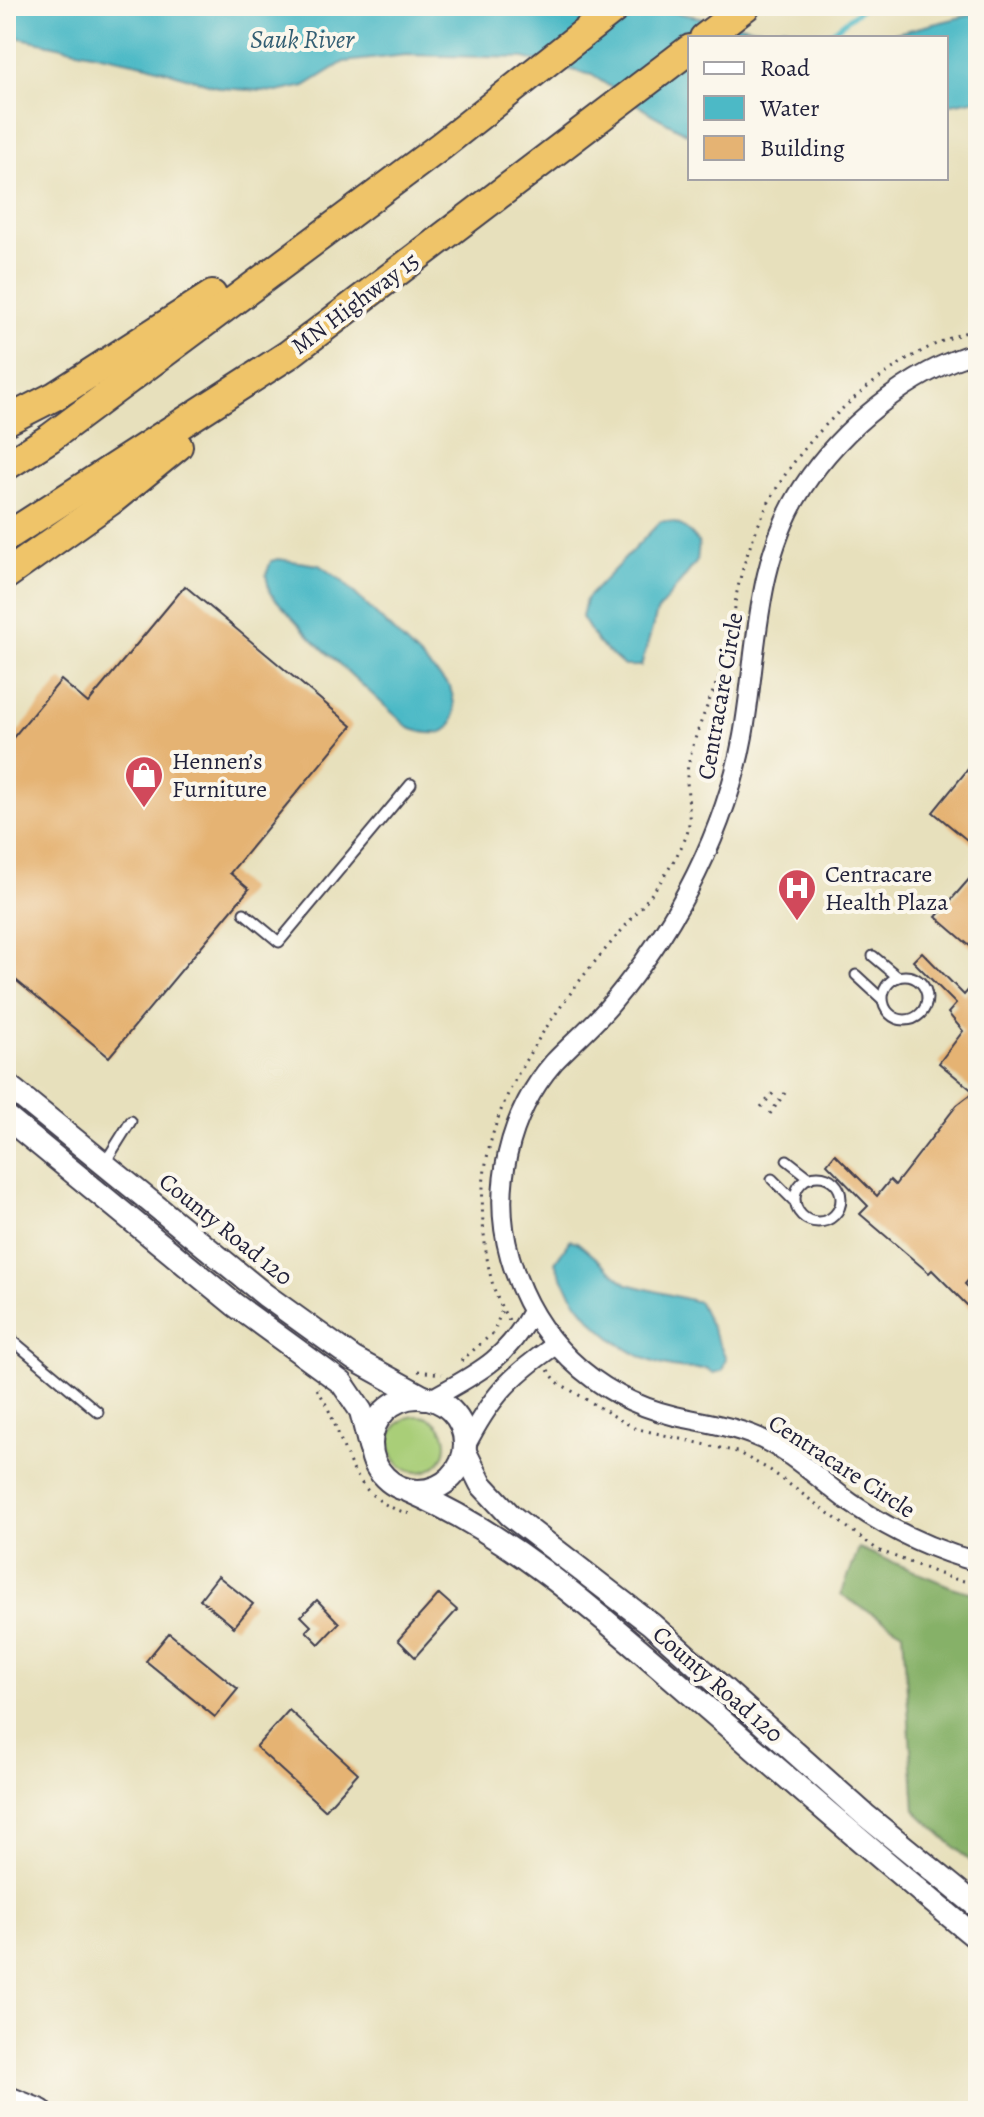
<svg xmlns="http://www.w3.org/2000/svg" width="984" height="2117" viewBox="0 0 984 2117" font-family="Alegreya,serif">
	<rect width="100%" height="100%" fill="#fbf7ec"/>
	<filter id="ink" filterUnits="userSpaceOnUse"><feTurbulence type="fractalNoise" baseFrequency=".0125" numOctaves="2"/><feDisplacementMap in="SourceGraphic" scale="16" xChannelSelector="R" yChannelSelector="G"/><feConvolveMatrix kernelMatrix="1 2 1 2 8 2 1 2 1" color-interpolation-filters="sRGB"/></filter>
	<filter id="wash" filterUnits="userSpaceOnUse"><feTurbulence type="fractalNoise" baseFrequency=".006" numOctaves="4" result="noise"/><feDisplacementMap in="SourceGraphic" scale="32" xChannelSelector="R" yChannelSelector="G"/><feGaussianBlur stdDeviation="1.8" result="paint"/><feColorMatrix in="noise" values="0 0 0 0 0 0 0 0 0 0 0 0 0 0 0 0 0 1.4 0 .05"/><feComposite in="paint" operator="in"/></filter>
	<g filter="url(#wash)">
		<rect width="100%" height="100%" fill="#e7e0bc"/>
		<!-- green -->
		<circle fill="#a9ce78" stroke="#66785a" stroke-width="2" cx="418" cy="1444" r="28"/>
		<!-- forest -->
		<path fill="#86b168" stroke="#546a52" stroke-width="2" d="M859,1548L954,1588L978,1594V1869L915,1810L903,1632L841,1595Z"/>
		<!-- water -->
		<g fill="#4cb9c6" stroke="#376e80" stroke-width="2">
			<path d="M6,6H642L754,28L774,30L784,27L826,38H690V135L653,115L592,75L524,58L406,55L344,62L305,86L277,92L221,88L148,65L6,35Z"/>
			<path d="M978,13V99L946,105V38H876Z"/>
			<path d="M661,521C680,521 688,529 699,543L697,561L657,612L641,666H624L598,643L582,617L586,599Z"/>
			<path d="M278,559L319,565L342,581L450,687C462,725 449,743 409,728L313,640L270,593L266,575L271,561Z"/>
			<path d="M570,1240L577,1242L627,1284L699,1302L726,1358L722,1371L713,1373L706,1368C639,1376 578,1321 555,1262Z"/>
		</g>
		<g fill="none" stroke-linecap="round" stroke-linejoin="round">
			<!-- stream -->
			<path stroke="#4cb9c6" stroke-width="5" d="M824,38L865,6"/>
		</g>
		<g id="blocks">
			<!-- building -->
			<g fill="#e5b373">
				<path d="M185,586L352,726L230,873L249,889L109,1057L6,972V746L61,680L88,703Z"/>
				<path d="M968,769L978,776V849L933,812Z"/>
				<path d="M978,869V953L936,917Z"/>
				<path d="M922,952L964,995L978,979V1269L965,1284L978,1297V1316L932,1270L929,1273L860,1214L868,1206L827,1164L835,1154L877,1196L890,1180L895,1185L957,1105L974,1092L939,1063L963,1031L948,1013L956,1004L913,961Z"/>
				<path d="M218,1576L253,1604L234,1627L200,1599Z"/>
				<path d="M439,1594L457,1610L415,1657L398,1640Z"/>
				<path d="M317,1600L339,1623L319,1644L306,1631L311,1626L301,1616Z"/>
				<path d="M169,1633L238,1689L215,1717L146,1661Z"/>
				<path d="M289,1710L358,1773L325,1810L256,1747Z"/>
			</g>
		</g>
	</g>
	<g filter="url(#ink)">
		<use href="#blocks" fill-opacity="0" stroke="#403e4e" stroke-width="2"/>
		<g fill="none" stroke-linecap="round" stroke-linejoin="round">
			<defs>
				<g id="service">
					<path d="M244,913L279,942L411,784"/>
					<path d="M873,956L898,977"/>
					<path d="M856,975L882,999"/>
					<circle cx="905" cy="998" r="22"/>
					<path d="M787,1160L810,1178"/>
					<path d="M104,1164L131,1121"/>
					<circle cx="818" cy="1199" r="23"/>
					<path d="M772,1179L795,1202"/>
					<path d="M6,1335L98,1412"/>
				</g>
				<g id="minor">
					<path d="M978,352C910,371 841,429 803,487C754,562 758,652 743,736C733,791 713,843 687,892C666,932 641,968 612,1003C595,1024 573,1042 554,1062C508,1115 491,1190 510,1257C533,1338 592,1396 675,1416C707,1423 740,1427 770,1443C800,1459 823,1483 851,1503C890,1530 932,1550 978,1562"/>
					<path d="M431,1399C477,1373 505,1361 531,1313"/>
					<path d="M465,1447C490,1398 509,1377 554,1346"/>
				</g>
				<g id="tertiary">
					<path d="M6,1084L265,1295L354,1359L425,1398"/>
					<path d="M6,1117L235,1305L342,1383L361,1411L370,1447"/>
					<circle cx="418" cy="1444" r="47"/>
					<path d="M465,1452L481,1484L510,1515L651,1624L865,1815L978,1907"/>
					<path d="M409,1491C517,1538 604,1619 692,1695C787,1777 881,1860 978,1939"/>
					<path d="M6,2097L41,2111"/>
				</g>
				<g id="trunk">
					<path d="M704,38L746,6"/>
					<path d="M6,421L55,396L212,295"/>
					<path d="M6,466L50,438L441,146L618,6"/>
					<path d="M6,537L288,355L690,49"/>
					<path d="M6,575L113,499L178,446"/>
				</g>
			</defs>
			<!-- service casing -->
			<use href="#service" stroke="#403e4e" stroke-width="13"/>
			<!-- minor casing -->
			<use href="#minor" stroke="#403e4e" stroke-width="22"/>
			<!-- tertiary casing -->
			<use href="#tertiary" stroke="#403e4e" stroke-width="26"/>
			<!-- trunk casing -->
			<use href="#trunk" stroke="#403e4e" stroke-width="32"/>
			<!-- path -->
			<g stroke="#403e4e" stroke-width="3" stroke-dasharray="2 6" stroke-linecap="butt">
				<path d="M761,1107L775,1091"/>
				<path d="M770,1114L785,1093"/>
				<path d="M509,1320C492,1295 487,1264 484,1234C473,1136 519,1063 575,987C612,937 660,895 686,837C694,817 684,787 688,765C697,723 717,687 730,646C736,629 733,610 737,592C742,567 753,536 764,512C799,435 895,349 978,329"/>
				<path d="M461,1361L494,1332L502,1309"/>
				<path d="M548,1370L557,1382L634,1428L737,1452L770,1470L878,1550L950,1578L978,1584"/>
				<path d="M418,1371L442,1374"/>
				<path d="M317,1389C349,1436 341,1496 410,1514"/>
			</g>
			<!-- service -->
			<use href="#service" stroke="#fff" stroke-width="9"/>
			<!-- minor -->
			<use href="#minor" stroke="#fff" stroke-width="18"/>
			<!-- tertiary -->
			<use href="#tertiary" stroke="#fff" stroke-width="22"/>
			<!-- trunk -->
			<use href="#trunk" stroke="#efc469" stroke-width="28"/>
		</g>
	</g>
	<!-- icons -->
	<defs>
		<symbol id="shop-pin" viewBox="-11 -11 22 30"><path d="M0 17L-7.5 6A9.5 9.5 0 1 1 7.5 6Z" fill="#d1495b" stroke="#fbf7ec"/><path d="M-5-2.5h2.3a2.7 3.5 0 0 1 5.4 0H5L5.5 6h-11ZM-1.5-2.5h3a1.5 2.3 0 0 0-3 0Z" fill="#fff"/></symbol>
		<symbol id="hospital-pin" viewBox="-11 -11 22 30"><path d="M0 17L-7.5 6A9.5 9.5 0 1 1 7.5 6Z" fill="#d1495b" stroke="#fbf7ec"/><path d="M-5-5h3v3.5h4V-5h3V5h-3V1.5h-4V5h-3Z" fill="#fff"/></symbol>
	</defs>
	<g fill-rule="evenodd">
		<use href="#shop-pin" x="122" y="753" width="44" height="60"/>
		<use href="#hospital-pin" x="775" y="866" width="44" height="60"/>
	</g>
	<g text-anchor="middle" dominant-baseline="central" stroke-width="8" stroke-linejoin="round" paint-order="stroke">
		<!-- street labels -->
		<g font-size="24" fill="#22223b" stroke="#fbf7ec">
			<text transform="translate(355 303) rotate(-37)">MN Highway 15</text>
			<text transform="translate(720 696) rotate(-80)">Centracare Circle</text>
			<text transform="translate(226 1229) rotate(39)">County Road 120</text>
			<text transform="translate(842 1466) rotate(33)">Centracare Circle</text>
			<text transform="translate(718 1684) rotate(41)">County Road 120</text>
		</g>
		<!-- poi labels -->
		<g font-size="24" fill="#22223b" stroke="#fbf7ec" text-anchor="start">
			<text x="172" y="761">Hennen’s<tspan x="172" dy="28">Furniture</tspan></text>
			<text x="825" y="874">Centracare<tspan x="825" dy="28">Health Plaza</tspan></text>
		</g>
		<!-- water labels -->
		<g font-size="26" font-style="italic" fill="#335e73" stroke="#fbf7ec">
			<text x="302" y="39">Sauk River</text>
		</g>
	</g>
	<!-- margin -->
	<rect width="984" height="2117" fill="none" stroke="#fbf7ec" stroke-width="32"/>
	<!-- legend -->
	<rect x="688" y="36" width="260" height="144" fill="#fbf7ec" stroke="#a4a2a5" stroke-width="2"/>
	<rect x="704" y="62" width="40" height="12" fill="#ffffff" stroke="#a4a2a5" stroke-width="2"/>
	<text x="760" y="76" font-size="24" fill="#22223b">Road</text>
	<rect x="704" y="96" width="40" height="24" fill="#4cb9c6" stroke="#a4a2a5" stroke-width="2"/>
	<text x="760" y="116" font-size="24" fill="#22223b">Water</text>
	<rect x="704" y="136" width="40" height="24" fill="#e5b373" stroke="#a4a2a5" stroke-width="2"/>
	<text x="760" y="156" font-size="24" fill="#22223b">Building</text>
</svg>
